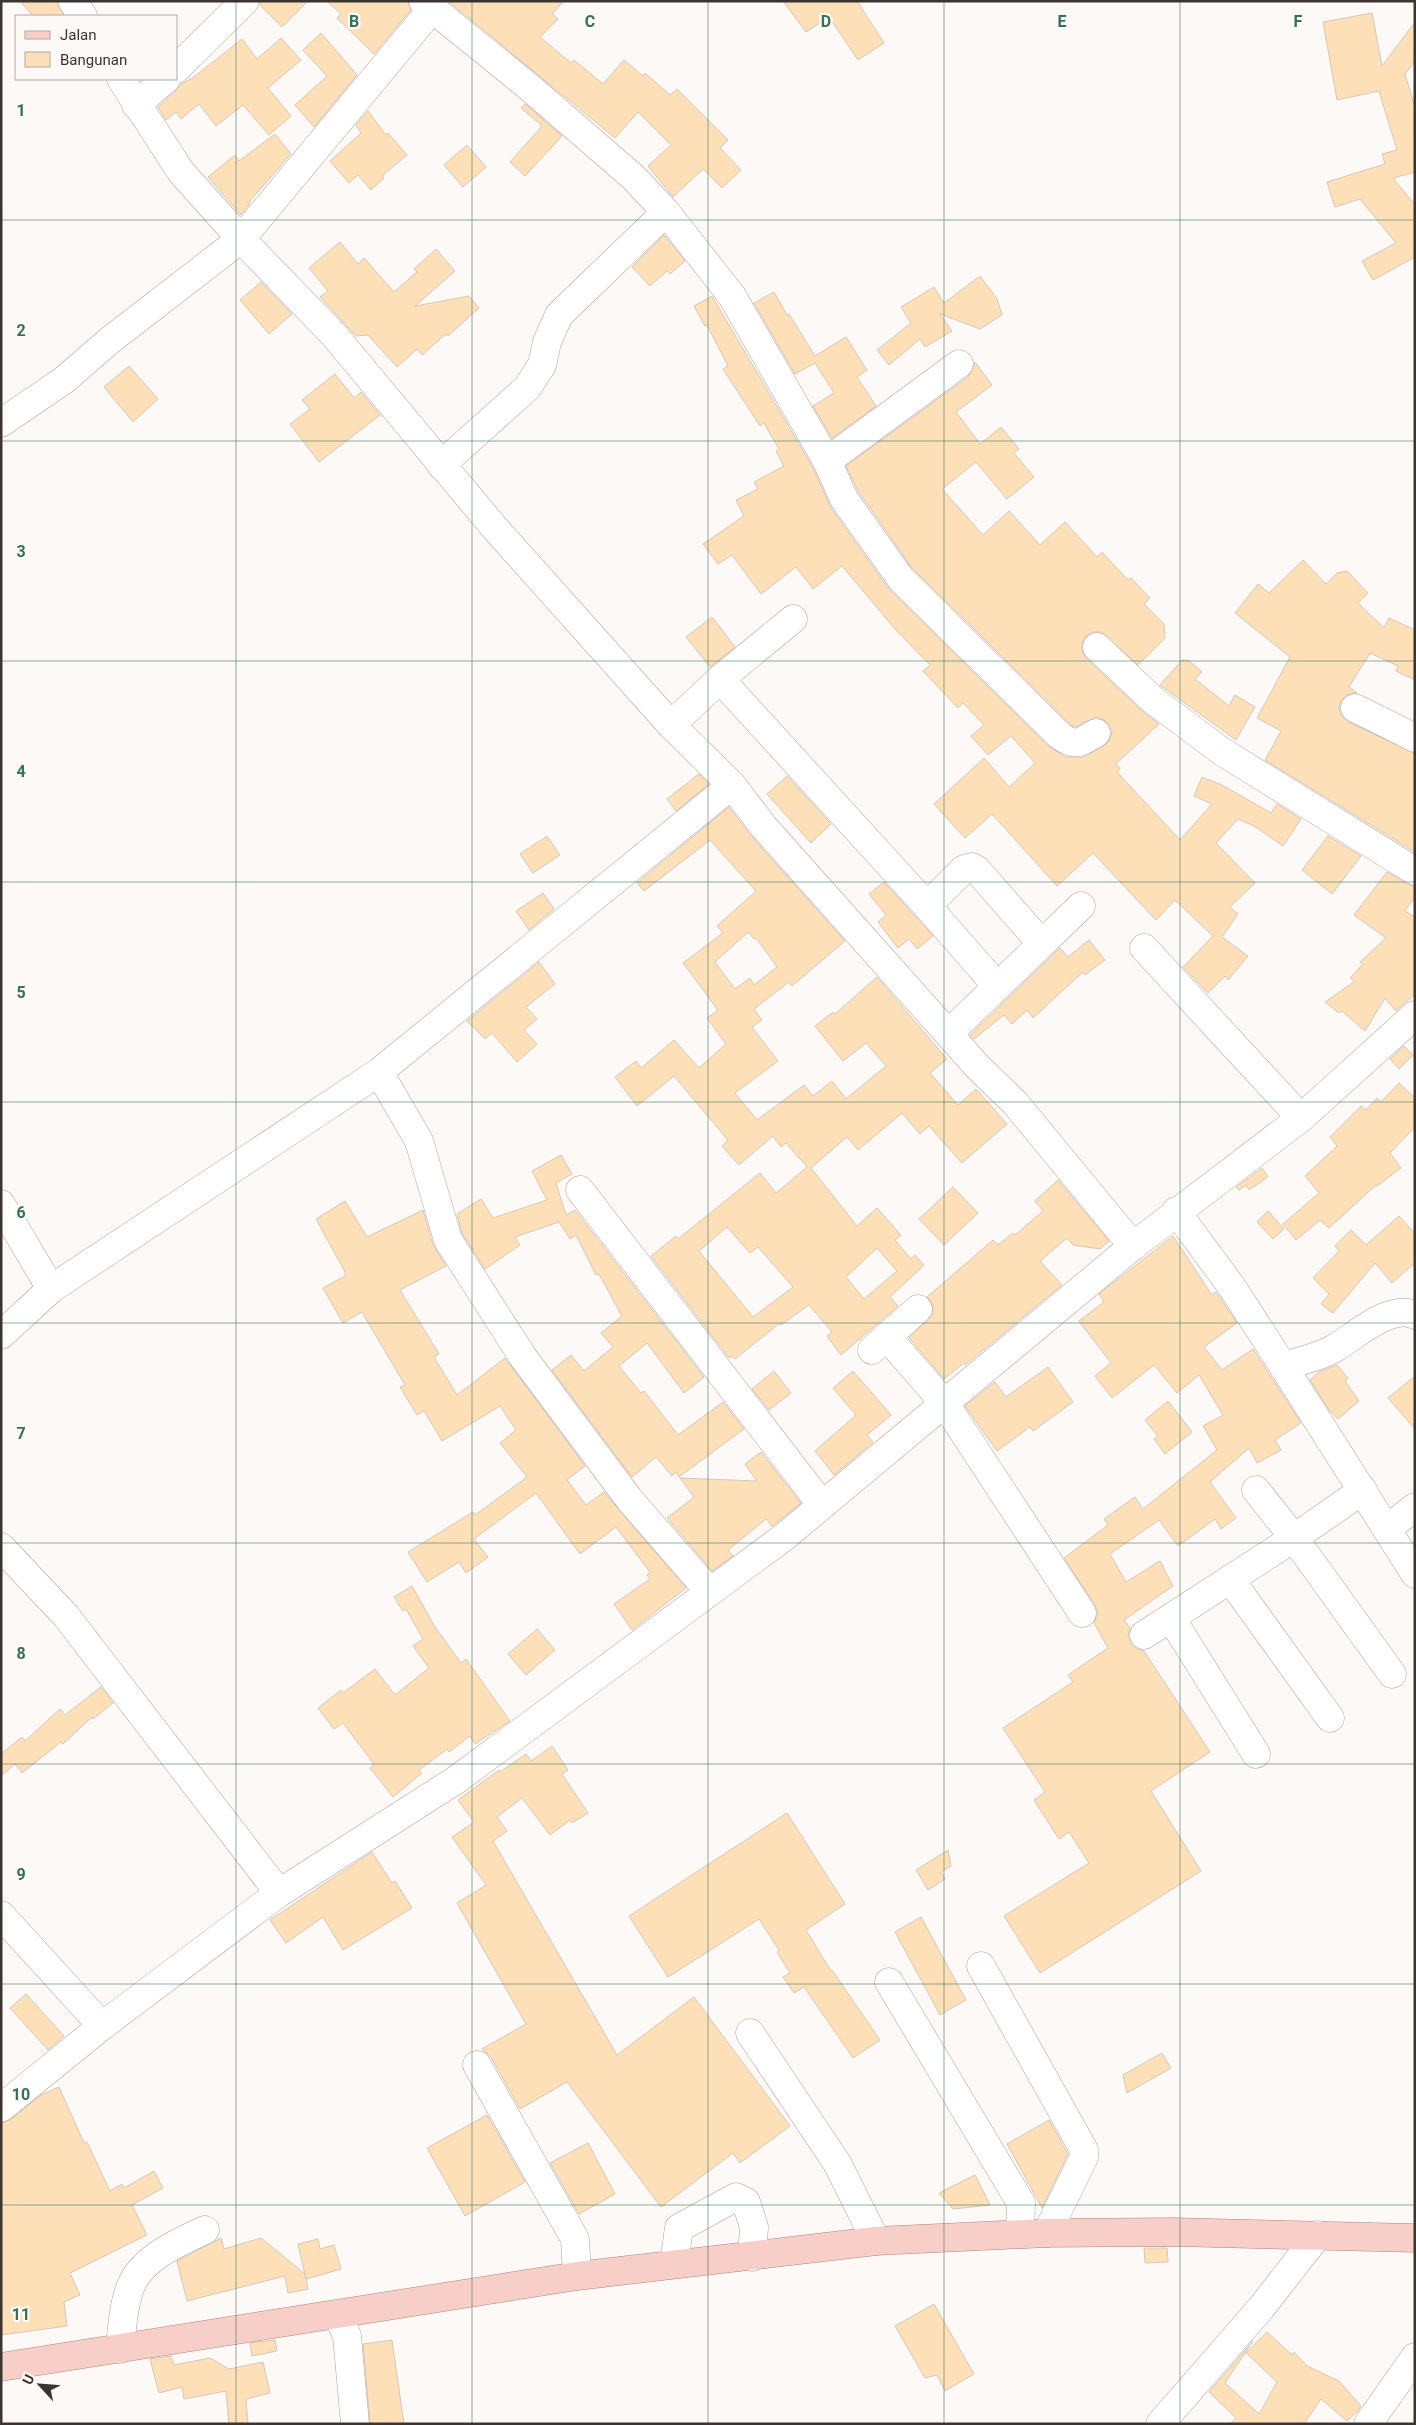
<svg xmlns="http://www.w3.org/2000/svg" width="1416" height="2425" viewBox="0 0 1416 2425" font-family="Roboto,sans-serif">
	<rect width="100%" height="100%" fill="#fdf9f7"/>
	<!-- building -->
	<g fill="#fddfb8" stroke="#d5c8b9" fill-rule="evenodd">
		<path d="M20,1H57L64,16H33Z"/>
		<path d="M260,1H308L282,27L260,5Z"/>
		<path d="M327,1H408L411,10L374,54L337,18L341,14Z"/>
		<path d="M448,1H564L552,14L558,19L540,37L571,63L574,60L603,84L624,60L643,76L645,73L670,95L677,89L728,140L720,148L741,170L722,188L703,169L673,197L648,166L671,145L638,112L615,138Z"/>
		<path d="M783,1H857L884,43L858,60L829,17L806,32Z"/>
		<path d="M1372,13L1382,66L1415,22V61L1405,74L1415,107V172L1393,178L1415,205V257L1373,280L1362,261L1396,243L1360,199L1335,207L1327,182L1385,164L1382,154L1397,150L1379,91L1337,100L1323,22Z"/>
		<path d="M321,33L357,75L314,127L295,105L327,76L303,50Z"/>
		<path d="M281,38L301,60L268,88L291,116L269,135L243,105L216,126L199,104L181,119L176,112L166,120L158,107L176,91L181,84L194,77L242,39L257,59Z"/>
		<path d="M525,104L562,136L525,176L510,162L542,126L521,108Z"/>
		<path d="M368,111L386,135L388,133L407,155L382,176L384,178L371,190L358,175L349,183L330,161L361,133L356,125Z"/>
		<path d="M275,134L291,154L249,202L250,203L241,215L208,177L235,155L239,161Z"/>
		<path d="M467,145L486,167L463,187L444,165Z"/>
		<path d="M664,235L685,261L670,274L667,271L650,286L632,267Z"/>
		<path d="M340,242L358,264L364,258L394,292L417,272L414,269L436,249L455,271L415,306L469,296L479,308L448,336L446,334L422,355L417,349L397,367L368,335L356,336L320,297L328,291L309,268Z"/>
		<path d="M980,276L997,299L1002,315L980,329L940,314L952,331L925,347L920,339L889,365L877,350L911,323L901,307L934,287L944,303Z"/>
		<path d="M261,282L292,314L269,334L240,300Z"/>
		<path d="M774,292L787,315L789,314L815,356L846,337L867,370L857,377L876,406L832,438L813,406L834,393L815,363L795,374L754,303Z"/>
		<path d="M712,296L813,468L831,508L888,588L1048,746L1066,757H1083L1104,746L1109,741L1112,732L1109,725L1104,720L1096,717L1075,727L1069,723L913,569L858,491L846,466L968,377L975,362L992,385L956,412L980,444L1001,427L1019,449L1014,453L1034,477L1007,499L976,462L942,489L983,535L1009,511L1040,545L1065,522L1097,557L1102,552L1128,580L1131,578L1150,598L1144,604L1164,624L1165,638L1138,665L1101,632H1092L1085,637L1082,643V651L1086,658L1142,711L1159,724L1116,764L1120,769L1117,772L1180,840L1212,804L1194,796L1202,777L1222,785L1271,813L1277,804L1301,819L1283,846L1254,826L1238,819L1216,843L1255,883L1230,907L1238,914L1222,937L1248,956L1228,980L1225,976L1208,993L1183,967L1213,936L1175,900L1156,920L1093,853L1057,886L992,814L965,838L934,804L984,758L1009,787L1035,763L1011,736L988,755L971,736L984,725L963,703L958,708L923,671L930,665L896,630L842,566L813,589L796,567L761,594L732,555L718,564L703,544L744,516L736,500L758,489L754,482L784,466L776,451L779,449L764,423L760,426L723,369L728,366L707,325L705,326L694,306Z"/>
		<path d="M129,366L158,399L133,422L104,387Z"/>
		<path d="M335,374L354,398L361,392L380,415L319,462L290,424L310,409L302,400Z"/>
		<path d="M1303,560L1326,584L1337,573L1347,571L1368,593L1358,603L1384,628L1389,618L1415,630V680L1396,671L1398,666L1370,653L1349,687L1357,693L1346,695L1341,701L1339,708L1342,716L1348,722L1415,753V852L1265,760L1281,731L1257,718L1290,657L1235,613L1258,584L1269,593Z"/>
		<path d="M712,617L735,647L710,667L686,637Z"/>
		<path d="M1182,660H1188L1202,672L1195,679L1229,706L1235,695L1255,707L1236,740L1160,685Z"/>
		<path d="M699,774L709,784L676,811L667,799Z"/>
		<path d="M787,776L831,824L811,843L767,794Z"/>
		<path d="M729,807L752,837L845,941L792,986L789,982L754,1009L762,1020L752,1027L778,1061L735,1093L757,1120L804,1085L813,1096L832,1081L846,1099L886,1066L866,1043L843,1061L815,1026L833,1012L835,1014L877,977L947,1059L930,1073L958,1105L976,1089L1007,1124L962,1163L929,1126L920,1134L902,1113L858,1150L847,1137L811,1168L857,1226L877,1208L901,1235L895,1240L911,1259L915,1255L924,1265L890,1297L898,1306L841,1355L827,1336L832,1332L809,1305L781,1325L780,1323L735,1359L732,1356L729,1358L651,1256L676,1236L678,1239L760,1173L776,1193L807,1167L786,1143L781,1147L773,1136L739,1165L722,1146L728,1140L674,1076L637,1106L615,1077L636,1061L641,1068L674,1040L699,1068L726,1044L707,1018L718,1010L683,963L723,933L717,926L756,891L710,840L644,891L637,883ZM748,932L754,939L756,938L777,967L754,985L750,978L735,989L715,962ZM727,1227L750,1253L758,1247L793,1287L753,1317L699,1251ZM877,1248L897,1271L864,1299L846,1277Z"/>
		<path d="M547,836L560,855L533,873L520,854Z"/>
		<path d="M1328,836L1361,856L1332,894L1302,870Z"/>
		<path d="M1387,872L1415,887V897L1405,911L1415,917V994L1396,1011L1385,998L1365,1031L1342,1011L1339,1013L1325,1002L1355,981L1350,978L1363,964L1360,962L1386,938L1354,915Z"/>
		<path d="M884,882L933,936L917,949L909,939L898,948L878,922L886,915L869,894Z"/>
		<path d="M543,893L554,909L529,930L516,911Z"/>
		<path d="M1089,940L1105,960L1085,975L1083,972L1033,1018L1027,1010L1012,1024L1004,1015L974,1039L970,1035L1060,948L1068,957Z"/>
		<path d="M539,962L555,984L526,1007L537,1019L524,1030L537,1044L517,1062L492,1033L485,1039L467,1021Z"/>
		<path d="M1404,1046L1413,1055L1399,1069L1390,1059Z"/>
		<path d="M1399,1083L1415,1098V1127L1390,1153L1401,1168L1377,1186L1376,1185L1329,1228L1320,1220L1296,1240L1283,1224L1319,1193L1305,1176L1337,1146L1330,1137L1361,1106L1366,1110L1377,1098L1381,1102Z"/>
		<path d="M561,1155L572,1174L556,1183L566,1215L575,1210L704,1377L684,1393L647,1343L619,1366L641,1393L644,1391L678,1435L723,1402L744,1429L679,1477L676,1472L672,1476L656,1457L632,1477L552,1370L571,1355L584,1371L613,1347L601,1333L622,1316L599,1274L596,1275L576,1235L570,1239L559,1222L515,1237L520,1245L485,1269L462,1233L457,1214L481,1199L493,1218L547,1200L532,1171Z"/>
		<path d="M1262,1168L1268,1177L1249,1190L1246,1185L1239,1190L1236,1187Z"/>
		<path d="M1058,1180L1109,1241L1100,1249L1073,1245L1067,1238L1040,1261L1062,1285L965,1365L964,1363L944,1379L909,1338L933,1314V1305L927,1297L993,1240L998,1245L1013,1233L1015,1235L1043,1211L1035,1201Z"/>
		<path d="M953,1187L978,1213L944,1245L919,1219Z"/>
		<path d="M345,1201L367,1237L423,1210L433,1245L446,1266L400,1290L439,1354L434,1357L457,1395L505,1358L585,1466L567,1480L586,1505L604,1492L686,1588L632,1630L614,1604L650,1579L647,1575L650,1572L616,1527L580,1554L536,1493L474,1539L488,1557L466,1573L459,1562L427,1582L408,1552L473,1512L475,1515L527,1477L500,1443L516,1430L500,1406L442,1441L424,1411L417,1415L400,1387L405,1385L362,1312L343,1323L323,1288L345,1276V1272L316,1219Z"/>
		<path d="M1268,1211L1284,1229L1273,1239L1257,1222Z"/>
		<path d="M1399,1216L1415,1234V1263L1392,1283L1375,1263L1333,1313L1321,1304L1329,1294L1313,1278L1339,1251L1335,1246L1351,1230L1366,1245Z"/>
		<path d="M1173,1236L1212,1295L1216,1292L1237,1323L1204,1347L1222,1370L1253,1349L1301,1423L1275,1440L1281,1450L1257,1463L1249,1448L1210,1482L1236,1518L1221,1529L1215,1519L1178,1546L1159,1520L1110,1554L1126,1582L1160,1561L1173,1586L1124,1620L1130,1628L1128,1636L1131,1644L1137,1649L1144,1651L1210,1752L1151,1791L1201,1871L1040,1973L1004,1916L1089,1863L1069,1832L1059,1839L1034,1800L1045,1792L1003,1728L1073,1682L1068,1675L1108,1648L1094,1623L1098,1613L1095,1605L1064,1558L1108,1525L1104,1519L1135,1497L1143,1509L1217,1450L1203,1426L1223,1415L1199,1375L1177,1393L1154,1365L1112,1398L1095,1376L1111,1363L1079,1321L1104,1302L1099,1294Z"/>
		<path d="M1337,1365L1348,1378L1345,1381L1359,1401L1338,1419L1329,1410L1310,1380L1319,1372Z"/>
		<path d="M1048,1367L1073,1402L1033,1431L1030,1427L997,1451L965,1406L995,1382L1006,1397Z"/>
		<path d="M774,1371L791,1393L769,1410L752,1389Z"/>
		<path d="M853,1371L891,1415L867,1435L873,1442L834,1475L815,1451L856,1415L833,1388Z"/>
		<path d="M1415,1376V1429L1388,1398Z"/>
		<path d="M1168,1401L1192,1432L1165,1454L1154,1439L1158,1436L1145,1420Z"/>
		<path d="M761,1452L801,1503L772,1526L766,1519L728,1550L733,1556L712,1571L667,1518L694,1497L680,1478L757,1481L745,1464Z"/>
		<path d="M412,1586L435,1627L461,1663L466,1659L510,1721L475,1744L470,1736L449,1752L447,1749L419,1770L422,1773L393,1797L370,1768L374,1764L343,1723L334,1729L318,1708L341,1690L343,1693L375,1669L395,1695L429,1668L413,1646L423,1639L406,1609L403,1611L394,1597Z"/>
		<path d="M537,1629L555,1650L526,1675L508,1654Z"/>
		<path d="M101,1687L113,1703L93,1719L92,1717L63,1744L61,1742L22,1773L15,1764L1,1776V1754L22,1737L25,1741L60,1709L65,1715Z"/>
		<path d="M552,1746L568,1770L562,1774L588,1813L572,1823L570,1820L550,1835L522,1798L497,1817L507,1831L493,1841L617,2055L694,1997L790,2126L740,2163L733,2153L661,2207L567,2082L520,2109L491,2057L482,2049L526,2024L457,1903L486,1885L452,1837L474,1822L458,1800L499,1770L500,1772L526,1754L531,1761Z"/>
		<path d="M787,1813L845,1904L806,1930L831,1971L832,1970L880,2040L853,2058L804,1987L794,1993L783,1977L790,1973L777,1952L779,1950L759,1919L668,1977L629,1916Z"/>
		<path d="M948,1850L951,1866L941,1872L945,1879L928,1890L916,1870Z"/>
		<path d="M372,1852L392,1883L395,1881L412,1908L343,1950L323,1917L286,1943L270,1920Z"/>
		<path d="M921,1917L966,2000L940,2015L895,1932Z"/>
		<path d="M26,1994L64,2036L48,2050L10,2008Z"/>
		<path d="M1162,2053L1171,2068L1127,2093L1123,2075Z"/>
		<path d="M59,2087L84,2143L87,2142L110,2191L122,2184L124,2188L154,2171L163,2188L132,2205L147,2235L70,2273L80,2295L64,2302L67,2326L1,2335V2123L10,2120L41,2095Z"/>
		<path d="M487,2115L525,2182L465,2216L427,2148Z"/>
		<path d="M1049,2120L1068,2154L1042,2208L1007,2144Z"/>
		<path d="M588,2143L615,2194L579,2214L550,2163Z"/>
		<path d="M975,2175L990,2205L953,2209L939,2193Z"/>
		<path d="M221,2238L224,2249L261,2238L305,2274L308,2289L288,2293L285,2276L187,2301L177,2261Z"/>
		<path d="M318,2239L320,2249L334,2245L341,2269L306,2279L298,2244Z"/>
		<path d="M1144,2248H1167L1168,2262L1145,2263Z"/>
		<path d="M934,2304L974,2374L945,2391L937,2375L925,2378L895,2326Z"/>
		<path d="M1267,2332L1292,2355L1294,2352L1307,2366L1339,2381L1361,2406L1358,2411L1347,2421L1321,2399L1304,2424H1230L1236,2418L1209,2392L1253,2341L1225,2383L1259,2414L1277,2382L1246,2353Z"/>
		<path d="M275,2340L277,2351L252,2356L250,2343Z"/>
		<path d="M392,2340L404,2424H370L363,2344Z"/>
		<path d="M171,2356L174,2365L210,2358L229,2369L263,2362L270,2393L246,2399L248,2424H229L226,2391L184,2399L182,2387L159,2393L150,2359Z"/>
	</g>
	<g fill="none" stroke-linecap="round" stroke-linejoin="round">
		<defs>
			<g id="minor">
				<path d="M72,1L83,16"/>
				<path d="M423,1L529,87L633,177L666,212L732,296L827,461L844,499L901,579L1059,735C1076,748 1080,742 1096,733"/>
				<path d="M176,69L245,1"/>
				<path d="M121,79L181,172L241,239L334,335L493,526L671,725L732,785L764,827L977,1066L1015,1103L1133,1246"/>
				<path d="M136,105L166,79"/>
				<path d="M1,423L64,380L109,341L241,239L432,9"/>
				<path d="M827,461L959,364"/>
				<path d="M441,465L527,388L542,365L547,342L559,315L666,212"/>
				<path d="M1097,647L1153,700L1221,751L1415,871"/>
				<path d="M720,679L793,619"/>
				<path d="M1355,708L1415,738"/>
				<path d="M671,725L720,679L927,906L997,986"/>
				<path d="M927,906L964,869L972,867L977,870L1041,943"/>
				<path d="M1144,948L1301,1118"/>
				<path d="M949,1033L1081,906"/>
				<path d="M379,1072L419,1141L448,1240L523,1357L629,1499L709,1591"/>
				<path d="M580,1190L822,1505"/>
				<path d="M1,1204L51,1289"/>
				<path d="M1176,1211L1232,1287L1283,1366C1300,1361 1320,1357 1335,1348C1355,1336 1391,1303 1415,1315"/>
				<path d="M1,1335L51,1289L379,1072L732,785"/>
				<path d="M887,1337L945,1404L1082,1613"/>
				<path d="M872,1350L918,1309"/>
				<path d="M1283,1366L1415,1574"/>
				<path d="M1256,1490L1294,1538L1392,1674"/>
				<path d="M1387,1529L1415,1507"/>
				<path d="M1,1547L66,1616L279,1893"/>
				<path d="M1230,1579L1330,1718"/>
				<path d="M1171,1618L1256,1754"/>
				<path d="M1144,1635L1294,1538L1363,1490"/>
				<path d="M1,1915L102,2026"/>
				<path d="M981,1966L1084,2150V2157L1047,2233"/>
				<path d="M889,1982L1021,2203L1020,2234"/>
				<path d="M750,2033L837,2163L876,2241"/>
				<path d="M477,2065L575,2239L577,2276"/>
				<path d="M1,2108L102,2026L279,1893L456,1780L784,1537L1133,1246L1301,1118L1415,1015"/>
				<path d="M674,2263L679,2228L736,2197L746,2202L754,2227L752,2257"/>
				<path d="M338,2315L347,2336L355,2424"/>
				<path d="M120,2349C122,2329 123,2307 130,2288C141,2258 179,2242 205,2230"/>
				<path d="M1160,2424L1261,2308L1318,2235"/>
				<path d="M1368,2424L1415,2357"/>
			</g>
			<path id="major" d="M1,2367L577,2276L876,2241L1047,2233L1172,2232L1415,2238"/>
		</defs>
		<!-- minor casing -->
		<use href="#minor" stroke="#b2a096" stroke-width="29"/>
		<!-- major casing -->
		<use href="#major" stroke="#b3837b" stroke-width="29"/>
		<!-- minor -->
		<use href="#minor" stroke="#fff" stroke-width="28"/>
		<!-- major -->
		<use href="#major" stroke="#f8cec8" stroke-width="28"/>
	</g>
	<!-- grid -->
	<path fill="none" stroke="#35705a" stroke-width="1" stroke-opacity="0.55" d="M236,1V2424M472,1V2424M708,1V2424M944,1V2424M1180,1V2424M1,220H1415M1,441H1415M1,661H1415M1,882H1415M1,1102H1415M1,1323H1415M1,1543H1415M1,1764H1415M1,1984H1415M1,2205H1415"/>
	<g font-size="16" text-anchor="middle" font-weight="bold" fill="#35705a" stroke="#fdf9f7" stroke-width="4.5" stroke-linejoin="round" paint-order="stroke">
		<text x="354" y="27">B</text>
		<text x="590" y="27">C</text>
		<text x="826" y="27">D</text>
		<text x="1062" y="27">E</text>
		<text x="1298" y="27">F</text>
		<text x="21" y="116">1</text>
		<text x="21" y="336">2</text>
		<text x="21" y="557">3</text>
		<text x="21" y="777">4</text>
		<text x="21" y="998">5</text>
		<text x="21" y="1218">6</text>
		<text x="21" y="1439">7</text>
		<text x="21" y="1659">8</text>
		<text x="21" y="1880">9</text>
		<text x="21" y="2100">10</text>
		<text x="21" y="2320">11</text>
	</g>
	<!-- border -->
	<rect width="1416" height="2425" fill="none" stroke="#3b3430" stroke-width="5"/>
	<!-- legend -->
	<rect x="15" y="15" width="162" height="65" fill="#fdf9f7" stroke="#afaaa7"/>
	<rect x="25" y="31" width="25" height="8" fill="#f8cec8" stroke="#afaaa7"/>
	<text x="60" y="40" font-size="15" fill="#3b3430">Jalan</text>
	<rect x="25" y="52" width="25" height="15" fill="#fddfb8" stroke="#afaaa7"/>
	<text x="60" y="65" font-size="15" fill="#3b3430">Bangunan</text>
	<!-- north arrow -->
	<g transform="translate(40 2385) rotate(296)" stroke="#fdf9f7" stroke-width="4" paint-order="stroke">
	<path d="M0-4L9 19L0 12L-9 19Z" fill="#3b3430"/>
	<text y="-8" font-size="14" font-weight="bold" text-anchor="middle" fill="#3b3430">U</text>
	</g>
</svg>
